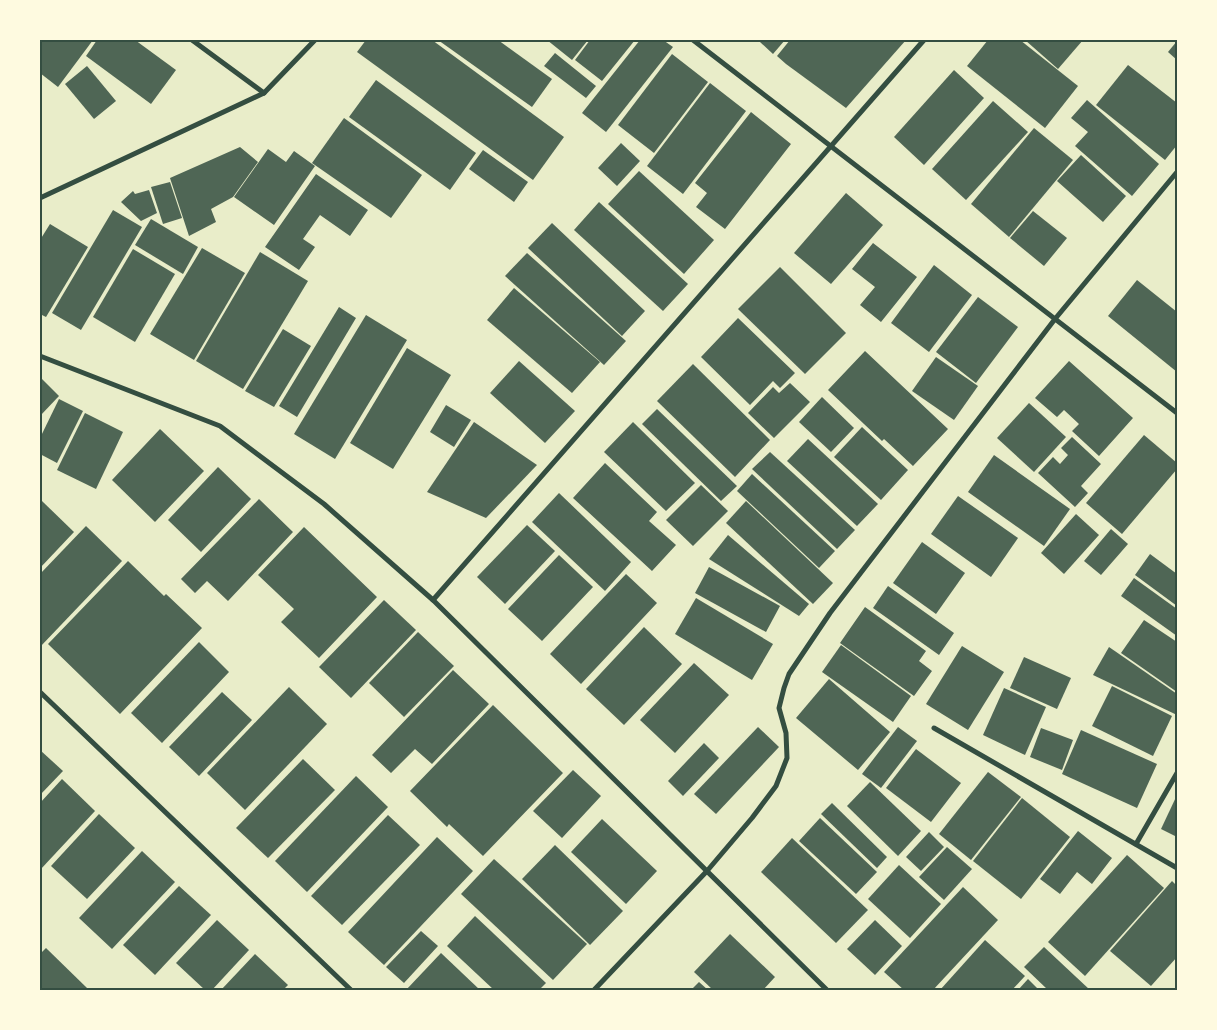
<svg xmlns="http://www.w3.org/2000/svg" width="1217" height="1030" viewBox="0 0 1217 1030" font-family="'IBM Plex Sans',sans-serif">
	<rect width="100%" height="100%" fill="#e9edc9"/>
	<!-- building -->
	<g fill="#4f6655">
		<path d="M40,40H93L58,87L40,73Z"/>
		<path d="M97,40H135L176,70L151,104L86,56Z"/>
		<path d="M366,40H432L564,137L533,180L357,52Z"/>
		<path d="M438,40H498L552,79L532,107Z"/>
		<path d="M547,40H588L572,60Z"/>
		<path d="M590,40H635L602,81L575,60Z"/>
		<path d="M640,40H663L673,47L606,132L582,113Z"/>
		<path d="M762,40H785L773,54L760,42Z"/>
		<path d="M790,40H906L846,108L786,64L777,56Z"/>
		<path d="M988,40H1020L1078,86L1045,128L967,66Z"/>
		<path d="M1025,40H1083L1058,69Z"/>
		<path d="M1177,41V60L1168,52Z"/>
		<path d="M555,53L596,86L586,98L544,66Z"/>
		<path d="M672,54L708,82L654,153L618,125Z"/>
		<path d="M1128,65L1177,103V145L1165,160L1096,105Z"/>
		<path d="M87,66L116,101L94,119L65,84Z"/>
		<path d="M954,70L984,98L924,165L894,137Z"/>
		<path d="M376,80L476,153L450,190L349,117Z"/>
		<path d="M710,83L746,111L683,194L647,166Z"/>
		<path d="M1087,100L1159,164L1132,196L1075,146L1088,132L1071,118Z"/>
		<path d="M993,101L1028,132L966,200L932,169Z"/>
		<path d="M751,112L791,144L725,229L696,207L707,193L695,183Z"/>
		<path d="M344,118L422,175L391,218L312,163Z"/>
		<path d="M1034,128L1073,160L1009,237L971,204Z"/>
		<path d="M621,143L640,161L617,186L598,168Z"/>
		<path d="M240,147L258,162L233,197L211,209L216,222L189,236L170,178Z"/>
		<path d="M268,149L286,162L294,151L315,166L274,225L234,197Z"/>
		<path d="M483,150L528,182L514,202L469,169Z"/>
		<path d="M1081,155L1126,196L1103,222L1057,181Z"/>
		<path d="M639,171L714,240L684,274L608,204Z"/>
		<path d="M316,174L368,210L350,236L320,215L303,239L315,247L299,270L265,247Z"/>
		<path d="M170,182L182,218L163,224L151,187Z"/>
		<path d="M149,190L157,213L141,221L121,202L133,191L135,194Z"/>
		<path d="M846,193L883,225L831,284L794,253Z"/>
		<path d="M599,202L688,284L663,311L574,230Z"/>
		<path d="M113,210L142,227L81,330L52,313Z"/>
		<path d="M1033,211L1067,238L1044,266L1010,238Z"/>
		<path d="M151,219L198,247L183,274L135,245Z"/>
		<path d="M552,223L645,311L622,336L528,248Z"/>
		<path d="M50,224L88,247L46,317L40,314V240Z"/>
		<path d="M873,243L917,277L881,322L860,305L875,287L852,269Z"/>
		<path d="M202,248L245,273L194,360L150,334Z"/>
		<path d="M133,249L175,274L135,342L93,317Z"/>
		<path d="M260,252L308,281L243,389L196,361Z"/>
		<path d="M527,253L626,341L604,365L505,276Z"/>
		<path d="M934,265L972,295L929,352L891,323Z"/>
		<path d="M780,267L846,333L805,374L738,309Z"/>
		<path d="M1137,280L1177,312V372L1108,316Z"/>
		<path d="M514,288L600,362L572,393L487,320Z"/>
		<path d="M978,297L1018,327L976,383L936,352Z"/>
		<path d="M339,307L356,318L297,417L279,406Z"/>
		<path d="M366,315L407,340L335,459L294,434Z"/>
		<path d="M738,318L795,373L780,388L773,381L750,405L701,357Z"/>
		<path d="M283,329L311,346L274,407L245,391Z"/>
		<path d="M407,348L451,375L393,469L350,443Z"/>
		<path d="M865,351L948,429L913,466L884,439L882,441L828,390Z"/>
		<path d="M936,357L978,386L954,420L912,391Z"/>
		<path d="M519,361L575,411L545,443L490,393Z"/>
		<path d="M1069,361L1133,418L1099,456L1072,431L1079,424L1064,410L1057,417L1035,398Z"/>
		<path d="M693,364L770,440L735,477L657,401Z"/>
		<path d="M40,377L59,396L40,416Z"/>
		<path d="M790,383L810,402L774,438L748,413L773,387L779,393Z"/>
		<path d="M822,397L854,428L831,452L799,422Z"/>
		<path d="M59,399L83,411L57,463L40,454V438Z"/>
		<path d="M1029,403L1066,437L1034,472L997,438Z"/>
		<path d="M446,405L471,420L454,447L430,432Z"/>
		<path d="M657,409L737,486L721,501L642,424Z"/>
		<path d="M85,413L123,432L96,489L57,470Z"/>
		<path d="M474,422L537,465L486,518L427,492Z"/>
		<path d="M633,422L695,483L666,511L604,452Z"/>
		<path d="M862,427L908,470L881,500L834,457Z"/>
		<path d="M160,429L204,471L155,522L112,480Z"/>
		<path d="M1144,435L1177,463V469L1122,534L1086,503Z"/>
		<path d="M1072,437L1101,464L1081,486L1088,493L1075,507L1038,473L1053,457L1060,464L1068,455L1061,448Z"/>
		<path d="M808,439L878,504L857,526L787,461Z"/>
		<path d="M770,452L855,530L837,549L752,469Z"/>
		<path d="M994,455L1070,509L1044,546L968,492Z"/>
		<path d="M605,463L657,512L649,521L676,545L652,571L573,498Z"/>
		<path d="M218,467L251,499L201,552L168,520Z"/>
		<path d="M752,474L835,551L819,568L737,491Z"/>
		<path d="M701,485L728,511L693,546L666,520Z"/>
		<path d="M559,493L631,562L605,591L532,522Z"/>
		<path d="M958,496L1018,538L991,577L931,534Z"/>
		<path d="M259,499L293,532L228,601L207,581L195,593L181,579Z"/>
		<path d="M42,501L74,532L40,568V503Z"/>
		<path d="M746,501L833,583L813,604L726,523Z"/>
		<path d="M1076,514L1099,535L1064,574L1041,553Z"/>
		<path d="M527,525L555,551L505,604L477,577Z"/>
		<path d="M86,526L122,561L40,647V574Z"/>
		<path d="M304,527L377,597L319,658L281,622L294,609L258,575Z"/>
		<path d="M1111,529L1128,544L1101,575L1084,561Z"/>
		<path d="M728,535L809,604L799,616L709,559Z"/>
		<path d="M922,542L965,573L936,614L893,583Z"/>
		<path d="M1150,554L1177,574V606L1135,575Z"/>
		<path d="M559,555L593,587L542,641L508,609Z"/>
		<path d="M128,561L164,596L166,594L202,628L120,714L48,644Z"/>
		<path d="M709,567L780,606L766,632L695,593Z"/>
		<path d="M626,574L657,603L581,684L550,654Z"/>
		<path d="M1134,578L1177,609V636L1121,596Z"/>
		<path d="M888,586L954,633L939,655L873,608Z"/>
		<path d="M696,598L773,644L752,680L675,634Z"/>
		<path d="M384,600L416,630L351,698L319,667Z"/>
		<path d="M865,607L926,651L919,661L932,671L914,696L840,643Z"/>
		<path d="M1144,620L1177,642V692L1121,653Z"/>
		<path d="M644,627L682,664L624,725L586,689Z"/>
		<path d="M418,632L454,666L404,717L369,683Z"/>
		<path d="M199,642L229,672L162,743L131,713Z"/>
		<path d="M841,645L911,696L893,722L822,672Z"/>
		<path d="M962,646L1004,672L968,730L926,704Z"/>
		<path d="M1109,647L1177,694V715L1093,675Z"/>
		<path d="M1024,657L1071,678L1057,709L1010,688Z"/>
		<path d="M694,663L729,695L675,753L640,720Z"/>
		<path d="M453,670L489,704L432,764L415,749L391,773L372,755Z"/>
		<path d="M829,679L890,732L858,770L796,718Z"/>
		<path d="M1112,686L1172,716L1153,756L1092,726Z"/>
		<path d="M289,687L327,724L245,810L207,773Z"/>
		<path d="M1004,688L1046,707L1025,755L983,735Z"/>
		<path d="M222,692L252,720L199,776L169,747Z"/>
		<path d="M493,705L563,773L483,856L449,824L447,827L410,791Z"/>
		<path d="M758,727L779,747L716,814L694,794Z"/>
		<path d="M898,727L917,741L881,788L862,774Z"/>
		<path d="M1041,728L1073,740L1062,770L1030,757Z"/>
		<path d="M1081,730L1157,764L1137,808L1062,774Z"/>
		<path d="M704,743L719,758L683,796L668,781Z"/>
		<path d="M916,749L961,783L931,822L886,788Z"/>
		<path d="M40,750L63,771L40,795Z"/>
		<path d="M303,759L335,790L268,858L236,828Z"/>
		<path d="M573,770L601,796L562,838L533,811Z"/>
		<path d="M988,772L1021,797L971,860L939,834Z"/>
		<path d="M356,776L388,807L307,892L275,861Z"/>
		<path d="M62,779L95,811L40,870V803Z"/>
		<path d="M870,782L921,831L898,856L847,806Z"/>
		<path d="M1177,795V837L1161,829Z"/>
		<path d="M1022,798L1070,837L1021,899L973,861Z"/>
		<path d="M832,803L887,857L877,868L821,814Z"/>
		<path d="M99,814L135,848L87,899L51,866Z"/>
		<path d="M388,815L420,845L342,925L311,896Z"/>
		<path d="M820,818L877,872L856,894L799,841Z"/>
		<path d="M602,819L657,871L626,904L571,852Z"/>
		<path d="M1078,831L1112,858L1092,884L1077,872L1060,894L1040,879Z"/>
		<path d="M929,832L944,847L921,871L906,857Z"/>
		<path d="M437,837L473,871L384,965L348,932Z"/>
		<path d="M792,838L868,910L836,943L761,872Z"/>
		<path d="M555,845L623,911L590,945L522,879Z"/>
		<path d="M947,847L972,869L944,900L919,877Z"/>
		<path d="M142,851L175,882L112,949L79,918Z"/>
		<path d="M1127,855L1164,888L1085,976L1048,942Z"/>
		<path d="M494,859L587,944L553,980L461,894Z"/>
		<path d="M899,865L941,904L910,938L868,899Z"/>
		<path d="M1172,881L1177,886V957L1151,986L1110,951Z"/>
		<path d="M179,886L211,915L155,975L123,945Z"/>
		<path d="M963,887L998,920L933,990H904L884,972Z"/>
		<path d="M475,916L546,983L539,990H494L447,946Z"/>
		<path d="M217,920L249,950L212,990H205L176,963Z"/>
		<path d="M875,920L902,946L875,975L847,949Z"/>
		<path d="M421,931L438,946L404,983L386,967Z"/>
		<path d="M730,934L775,977L763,990H713L694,972Z"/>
		<path d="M985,940L1025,976L1012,990H940Z"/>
		<path d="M1044,947L1090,990H1048L1024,967Z"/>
		<path d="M46,948L87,988L85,990H40V954Z"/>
		<path d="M441,953L480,990H406Z"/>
		<path d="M255,954L288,985L283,990H221Z"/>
		<path d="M1028,979L1039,990H1018Z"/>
		<path d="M699,982L708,990H691Z"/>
	</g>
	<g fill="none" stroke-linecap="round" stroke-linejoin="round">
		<!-- minor -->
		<g stroke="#344e41" stroke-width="5">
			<path d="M192,40L264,93"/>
			<path d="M693,40L1177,413"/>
			<path d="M40,198L264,93L315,40"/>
			<path d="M40,356L220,426L324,504L433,600L827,990"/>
			<path d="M433,600L924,40"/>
			<path d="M40,692L351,990"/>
			<path d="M934,728L1177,868"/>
			<path d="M1136,844L1177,773"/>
			<path d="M594,990L707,871L752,818L776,786L787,758L786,733L779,708L784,688L789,674L830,613L1055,319L1177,172"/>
		</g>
	</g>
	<!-- border -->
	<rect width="1217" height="1030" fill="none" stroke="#fefae0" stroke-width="82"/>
	<rect x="41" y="41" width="1135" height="948" fill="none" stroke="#344e41" stroke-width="2"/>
</svg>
